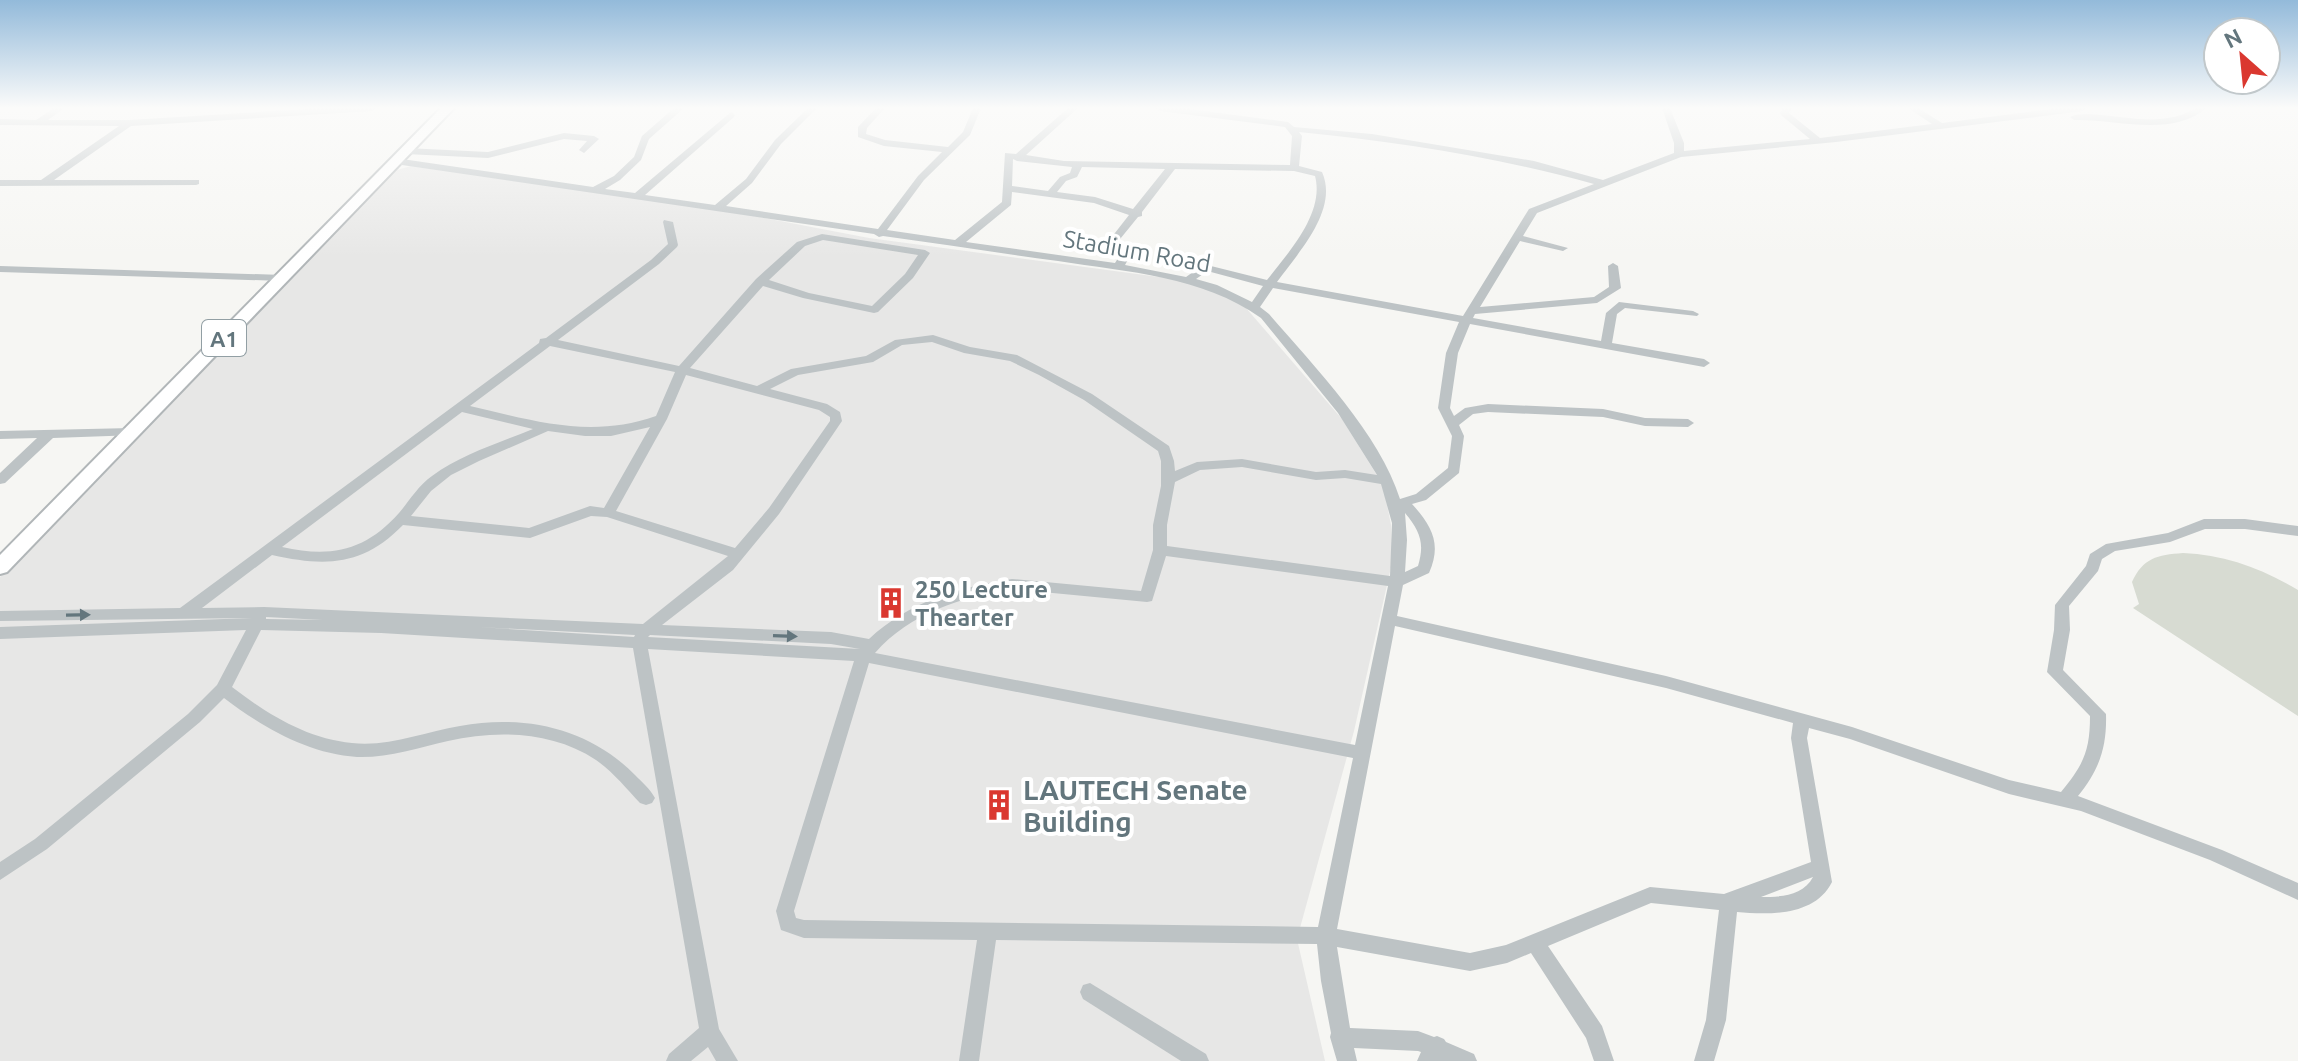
<svg xmlns="http://www.w3.org/2000/svg" width="2298" height="1061" viewBox="0 0 2298 1061" font-family="Ubuntu,sans-serif">
	<rect width="100%" height="100%" fill="#f6f6f3"/>
	<!-- built -->
	<path fill="#e7e7e6" d="M411,166L744,214L869,238L1189,281L1220,292L1246,308L1342,419L1383,485L1391,525L1392,563L1354,731L1297,939L1325,1061H0V577L397,170Z"/>
	<!-- green -->
	<path fill="#d7dbd2" d="M2183,553C2225,555 2261,568 2298,590V716L2133,608L2139,604L2132,582C2143,558 2157,555 2183,553Z"/>
	<g fill="none" stroke-linecap="round" stroke-linejoin="round">
		<defs>
			<path id="highway" d="M441,108H454L7,572L0,574V555Z"/>
		</defs>
		<!-- highway casing -->
		<use href="#highway" stroke="#b1b6b8" stroke-width="4"/>
		<!-- minor -->
		<g fill="#bdc3c5" fill-rule="evenodd">
			<path d="M54,108H64L48,120H129L325,108H376L372,111L131,126L54,180H199V184L196,185L0,186V180H41L119,126L0,125V119L36,120Z"/>
			<path d="M674,108H684L649,139L641,160L620,180L605,189L635,193L731,112L735,115L734,117L645,195L715,205L746,179L775,140L808,108H817L781,144L752,183L726,206L878,229L918,176L942,152L884,146L858,137V127L876,108H885L867,128L866,134L885,140L948,147L963,132L973,108H981L970,135L924,180L887,230L955,240L1002,202L1005,153L1016,154L1068,108H1078L1026,155L1064,161L1290,165L1292,136L1285,127L1160,111L1156,108H1182L1288,122L1294,127L1372,134L1534,161L1603,180L1674,153V143L1662,108H1670L1684,143V151L1810,139L1781,115L1780,113L1783,108H1792L1789,113L1820,138L1932,124L1908,108H1918L1942,123L2060,108H2087L2083,111L1836,142L1681,157L1537,213L1523,236L1568,248L1563,251L1520,241L1480,307L1594,297L1609,287L1608,266L1613,263L1618,266L1621,288L1597,303L1475,314L1473,318L1601,341L1606,313L1619,302L1693,311L1699,314L1697,316L1625,308L1617,314L1612,343L1704,359L1710,363L1704,367L1470,324L1458,353L1450,408L1454,416L1465,408L1488,404L1603,409L1645,418L1688,419L1694,423L1688,427L1645,426L1603,417L1488,412L1473,414L1459,425L1464,436L1459,473L1426,500L1412,504C1432,526 1442,544 1429,573L1403,585L1397,616L1666,676L1852,727L2009,780L2061,792C2083,765 2090,752 2090,716L2047,672L2054,630L2055,605L2086,566L2090,554L2106,544L2168,533L2204,519H2245L2298,526V536L2245,529H2205L2170,542L2115,551L2102,559L2098,571L2069,606L2070,630L2063,670L2106,714C2107,748 2099,770 2078,796L2222,850L2298,883V900L2210,860L2081,811L2009,794L1850,739L1809,728L1807,738L1832,882C1815,916 1770,915 1737,912L1726,1020L1714,1061H1694L1706,1020L1719,910L1651,903L1548,946L1602,1026L1614,1061H1594L1586,1038L1531,953L1507,963L1470,971L1337,947L1350,1028L1418,1031L1434,1037L1437,1036L1444,1039L1446,1042L1474,1054L1477,1061H1417L1421,1052L1418,1051L1354,1048L1357,1061H1337L1330,1037L1331,1033L1321,981L1317,944L996,940L979,1061H959L977,940L804,938L781,930L776,911L854,661L648,649L719,1029L738,1061H716L708,1047L691,1061H666L669,1054L699,1028L633,648L381,633L261,630L232,687C267,714 307,739 352,743C389,747 424,732 460,726C524,714 589,728 635,775C642,782 650,789 655,798L652,803L646,805L640,803C626,788 613,772 596,760C552,731 497,730 448,741C418,748 388,758 357,757C308,754 262,727 224,698L200,722L47,849L0,880V862L35,839L188,714L217,685L246,630L0,639V627L252,618L0,621V611L180,608L539,343L540,339L546,338L651,260L668,244L663,222L664,220L673,222L678,245L677,247L659,264L558,340L679,366L756,279L797,242L822,234L925,250L930,253L913,278L878,312L874,313L803,298L763,286L690,368L757,386L791,369L866,356L895,340L933,335L970,347L1017,355L1092,394L1169,446L1174,461L1175,471L1197,462L1242,459L1316,472L1345,470L1377,475L1338,413L1261,318C1202,276 1128,272 1058,261C999,253 941,244 883,236L879,237L874,234L395,164L390,161L395,158L593,187L614,176L634,157L642,136ZM1299,132C1398,142 1498,157 1594,184L1529,209L1463,316L1277,282C1298,253 1339,210 1322,172L1299,166L1302,136ZM1013,159L1017,161L1072,167L1070,173L1060,177L1048,191L1012,186ZM1082,167L1165,169L1133,209L1095,197L1057,192L1066,181L1077,177ZM1175,169L1294,171L1315,176C1325,213 1288,253 1267,280L1211,266L1200,267L1186,277L1125,265L1131,254L1115,246L1116,244L1138,217L1142,216V212ZM1012,192L1094,203L1129,215L1104,247L1120,255L1115,263L966,242L1011,205ZM823,240L918,255L905,274L872,306L809,293L769,280L805,246ZM1206,272H1211L1263,286L1252,302L1217,285L1196,279ZM1273,288L1459,322L1446,353L1438,408L1452,436L1448,468L1416,494L1400,499C1380,434 1313,365 1269,314L1260,307ZM932,342L964,353L1010,361L1039,375L1084,400L1158,451L1161,461V486L1153,525V550L1141,591L1012,579C960,587 908,602 869,639L831,632L662,625L733,570L779,514L842,421L840,412L827,404L770,389L798,375L873,362L902,345ZM550,346L675,372L656,416C591,439 534,421 470,406ZM686,375L819,410L830,417V421L769,508L735,548L616,511L667,419ZM462,412L533,429C499,443 462,454 432,476C418,486 410,500 399,513C365,551 331,558 282,547ZM650,427L604,508L590,506L529,528L411,516L431,491L451,475L479,461L548,431L585,436H611ZM1242,467L1316,480L1345,478L1381,484L1392,523L1390,576L1167,546V525L1175,482L1200,470ZM1405,513C1420,531 1425,543 1418,566L1405,572L1407,540ZM591,516L607,517L728,556L643,624L264,607L202,608L272,555C326,567 363,566 403,525L530,538ZM1166,556L1388,586L1355,745L875,653C910,613 962,597 1012,589L1147,602L1152,601ZM266,617L323,620L266,619ZM1395,626L1666,688L1793,723L1791,738L1811,862L1724,894L1650,887L1506,945L1470,953L1337,929ZM478,627L635,635L634,637ZM650,635L831,644L860,649L648,637ZM869,663L1353,758L1318,927L804,920L796,918L794,911ZM1813,877C1803,896 1780,897 1761,897Z"/>
			<path d="M2196,108H2207C2170,138 2118,119 2074,120L2070,117C2079,113 2090,114 2101,115C2134,118 2166,126 2196,108Z"/>
			<path d="M564,133L594,136L599,139L584,153L579,150L587,141L564,139L488,158L406,154L401,151L406,148L488,152Z"/>
			<path d="M0,266L283,275L288,278L283,281L0,272Z"/>
			<path d="M132,428L137,429L138,432L137,435L53,438L5,483L0,484V473L37,438L0,439V431Z"/>
			<path d="M1090,983L1206,1054L1209,1061H1181L1083,999L1080,992L1083,985Z"/>
		</g>
		<!-- highway -->
		<use href="#highway" fill="#fff" fill-rule="evenodd"/>
	</g>
	<!-- one-way arrows -->
	<defs><path id="oneway-solid" d="M-6-.8H1V-3.2L6.5 0L1 3.2V.8H-6Z" transform="scale(2)"/></defs>
	<g fill="#63767d">
		<use href="#oneway-solid" transform="translate(78 615) rotate(-1)"/>
		<use href="#oneway-solid" transform="translate(785 636) rotate(2)"/>
	</g>
	<!-- sky -->
	<linearGradient id="sky" x2="0" y2="1"><stop stop-color="#93bada"/><stop offset="0.42" stop-color="#fbfbfa"/><stop offset="1" stop-color="#fbfbfa" stop-opacity="0"/></linearGradient>
	<rect width="2298" height="257" fill="url(#sky)"/>
	<!-- icons -->
	<defs>
		<symbol id="building-bare" viewBox="-9 -9 18 18"><path d="M-4-6H4V6H1V3H-1V6H-4ZM-2.5-4.3h1.7v1.8h-1.7ZM.8-4.3h1.7v1.8H.8ZM-2.5-1h1.7V.8h-1.7ZM.8-1h1.7V.8H.8Z" fill="#da3830" stroke="#fff" stroke-width="2.5" paint-order="stroke"/></symbol>
	</defs>
	<g fill-rule="evenodd">
		<use href="#building-bare" x="869" y="581" width="44" height="44"/>
		<use href="#building-bare" x="977" y="783" width="44" height="44"/>
	</g>
	<g text-anchor="middle" dominant-baseline="central" stroke-width="8" stroke-linejoin="round" paint-order="stroke">
		<!-- shield labels -->
		<rect fill="#fff" stroke="#929fa4" stroke-width="2" x="202" y="320" width="44" height="36" rx="6"/>
		<g font-size="22" font-weight="bold" fill="#63767d">
			<text x="224" y="338">A1</text>
		</g>
		<!-- street labels -->
		<g font-size="24" fill="#63767d" stroke="#fff">
			<text transform="translate(1137 251) rotate(10)">Stadium Road</text>
		</g>
		<!-- poi labels -->
		<g font-size="24" font-weight="bold" fill="#63767d" stroke="#fff" text-anchor="start">
			<text x="915" y="589">250 Lecture<tspan x="915" dy="28">Thearter</tspan></text>
		</g>
		<!-- near-poi labels -->
		<g font-size="28" font-weight="bold" fill="#63767d" stroke="#fff" text-anchor="start">
			<text x="1023" y="789">LAUTECH Senate<tspan x="1023" dy="32">Building</tspan></text>
		</g>
	</g>
	<!-- north arrow -->
	<g transform="translate(2242 56) rotate(333)"><circle r="38" fill="#ffffff" stroke="#c1c8cb" stroke-width="2"/>
	<path d="M0-6L14 30L0 20L-14 30Z" fill="#da3830"/>
	<text y="-12" font-size="22" font-weight="bold" text-anchor="middle" fill="#63767d">N</text>
	</g>
</svg>
